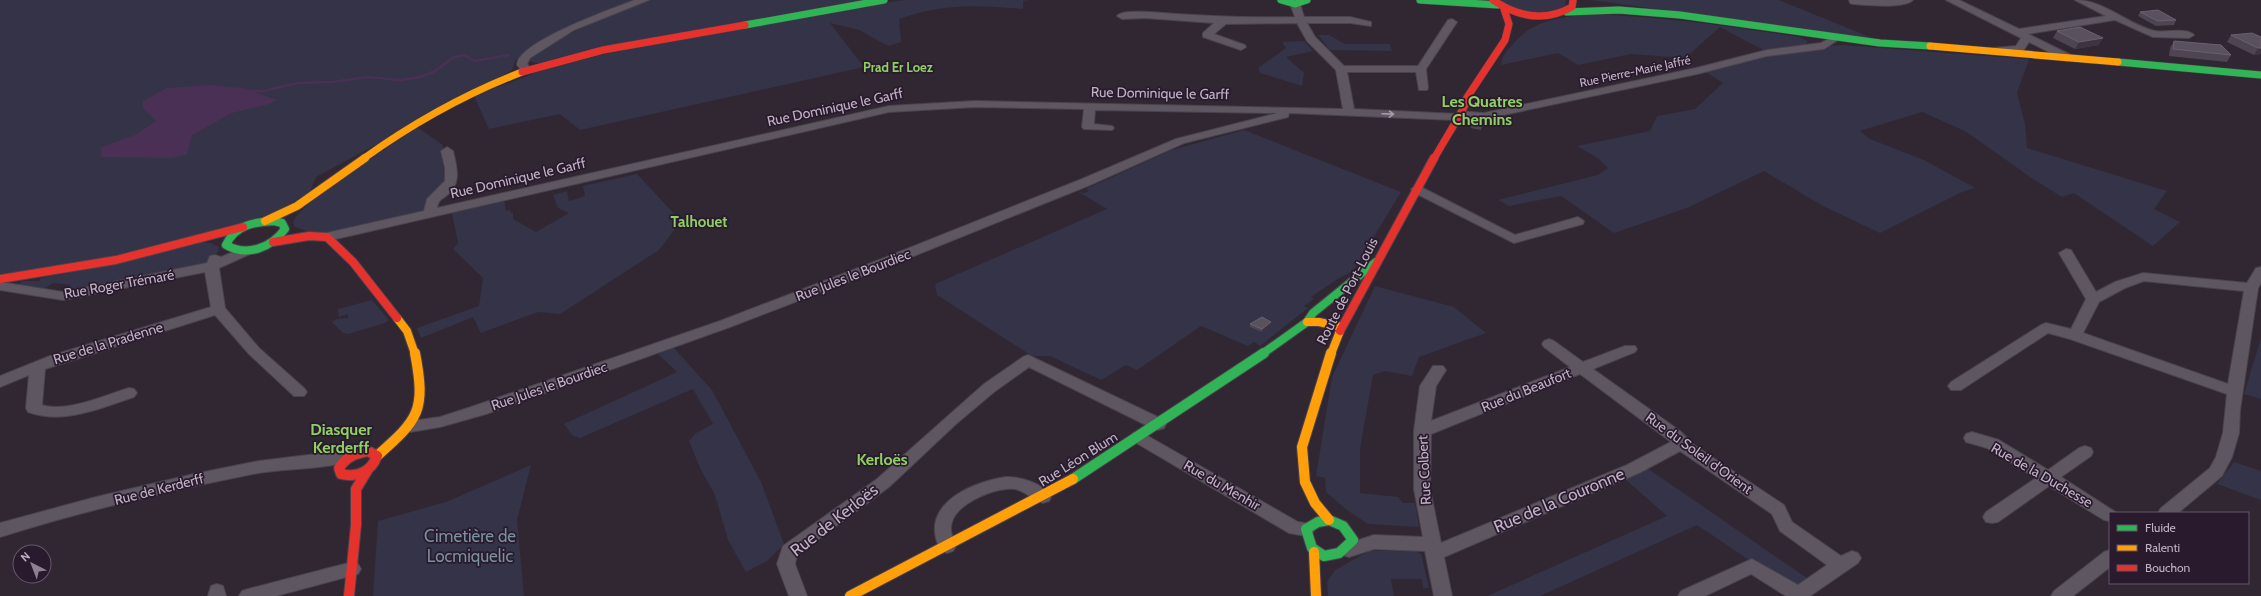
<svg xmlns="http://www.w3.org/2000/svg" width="2261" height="596" viewBox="0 0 2261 596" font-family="Cabin,sans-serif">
	<rect width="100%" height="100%" fill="#302733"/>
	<!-- green -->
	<g fill="#343347">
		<path d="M0,0H644L570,28L515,61L512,70L498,79L316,177L310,192L275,212L247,221L108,257L0,275Z"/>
		<path d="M649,0H865L544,63H536L529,61V58C566,32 607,16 649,0Z"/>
		<path d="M906,0H1030L1023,1V9C978,5 943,3 899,19L901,42L888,46L859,30L830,23L864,67L580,130L560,114L489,129L474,96L543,70L599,55L874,4Z"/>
		<path d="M1498,0H1566L1565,6C1537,18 1524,13 1498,0Z"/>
		<path d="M1591,0H1779L1872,38Z"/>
		<path d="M1585,14C1658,16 1728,26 1800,37L1807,41V45L1765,51L1720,27L1685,58L1631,54L1578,65L1558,53L1501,65C1502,55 1507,51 1513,44C1533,20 1556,19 1585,14Z"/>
		<path d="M1318,35H1329L1345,44H1390L1392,51L1330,50Z"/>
		<path d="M1304,41L1313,51L1286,57L1304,73L1302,86L1260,73L1258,68L1286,48L1282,42Z"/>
		<path d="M1842,45L2029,59L2017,93L2025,124L2027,148L2167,191L2154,209L2180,222L2153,246L2074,193L2062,197L2033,179L1965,131L1922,112L1860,131L1870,139L1924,160L1975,188L1962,192L1880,233L1823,206L1764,171L1687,208L1614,233L1561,196L1509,206L1498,200L1598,175L1608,168L1599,159L1577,146L1650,131L1657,116L1695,109L1723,83L1706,72C1748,54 1797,49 1842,45Z"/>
		<path d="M417,127L443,145C439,180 458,173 425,201V213L327,233H313L295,227L293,223C297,205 396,142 417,127Z"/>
		<path d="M1244,130L1401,192L1353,271L1336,280L1311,297L1314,299L1304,306L1308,308L1260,346L1254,342L1248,346L1201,326L1137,370L1126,365L1101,380L1050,356H1032L937,295L935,284L1107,209L1079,192L1084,193L1089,191L1086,189L1172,150Z"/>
		<path d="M637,174L681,221L659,250L560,314L538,312L481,333L473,317L421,338L417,328L479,306L483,278L453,249L458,243L452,213L504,200L506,211L510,210L511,213H513V219L536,232L569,213L558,208L553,195L567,191L569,201L585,196L583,186Z"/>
		<path d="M201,242L211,243L219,247L218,252L201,268L56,295L71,285L53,283L39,292L15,288L22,281H39L41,278L100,267Z"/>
		<path d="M1375,286L1454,307L1486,333L1419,357L1412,376L1385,371L1373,375L1360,449V493L1398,497L1403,503H1415L1419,527L1368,524L1347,510L1326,492L1325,478L1316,476L1332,377Z"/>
		<path d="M372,300L389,320L385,323L348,334L343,333L332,322L336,319L348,318V314L339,317L338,309Z"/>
		<path d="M2261,338V399L2244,394Z"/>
		<path d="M674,348L712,390L761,482L784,544L767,561L746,572L728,540L715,495L700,468L689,441L696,433L713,424L693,389L580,438L573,436L564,424L677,372L658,354Z"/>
		<path d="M2234,462L2261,471V500L2217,484Z"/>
		<path d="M531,465L517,520L524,596H373L378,521L446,502Z"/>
		<path d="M1647,468L1807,578L1797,586L1782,582L1697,525L1540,596H1487L1667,516L1625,479Z"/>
		<path d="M1413,550L1421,554L1429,588H1423L1422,579H1391L1394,596H1328L1327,582L1335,570L1369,551Z"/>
	</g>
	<!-- water -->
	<path fill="#4b3055" d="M210,85L243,88L277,100L269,104L232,113L192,135L187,154L172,158L101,157V147L135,135L156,121L143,108V101L167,88Z"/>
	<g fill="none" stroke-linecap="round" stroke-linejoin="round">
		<!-- stream -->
		<path stroke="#4b3055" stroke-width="2.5" d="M246,91H263L298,83L332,82L368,77L400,80L420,77L435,71L454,57L464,55L475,61L509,55"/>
		<defs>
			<g id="street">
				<path d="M635,0H649L574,30L530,58L527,64L532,70L531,72H523L517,65C517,42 614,8 635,0Z"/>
				<path d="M1849,0H1913C1904,9 1866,5 1853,4L1850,3Z"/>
				<path d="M1946,0H1959L2019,29L2106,16L2075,0C2105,0 2128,25 2155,31C2165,33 2187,27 2194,35L2189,38L2153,37L2115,20L2028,34L2075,57V61H2067L2029,42L2023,51L1997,53L1992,50L1993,48L2016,46L2021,38Z"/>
				<path d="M1295,1L1300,4L1304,17H1350L1371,22V26L1350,23H1307L1315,37L1344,66H1418L1448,20L1452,19L1457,22L1426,69L1428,88L1427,90H1419L1416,72H1347L1354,109L1457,114L1458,111L1484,113L1696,68L1767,50L1821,43L1836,35L1841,38L1824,49L1767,56L1697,74L1484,119L1460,116L1459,119L1455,120L1289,113L1288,117L1184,143L1090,185L889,266L730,327L486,414L440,427L410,432L404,430L402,426L404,422L440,417L474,406L720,321L879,260L1082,179L1176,139L1278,113L1095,110L1094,124L1112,126L1114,128L1112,130L1084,129L1082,127L1084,109L975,107L889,112L327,241L320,237L322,234L424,211L427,199L445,181V168L441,151L447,147L453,151C457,168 462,184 446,196C440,200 438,201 437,208L889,106L975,101L1343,109L1336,70L1307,41L1297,23L1226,24L1214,34L1245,45L1246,47L1241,50L1203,37V33L1214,23L1145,18L1122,19L1117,16C1122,10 1142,12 1150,12C1198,16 1246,18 1295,17L1290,4Z"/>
				<path d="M1417,185L1515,235L1578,217L1584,221L1583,224L1514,243L1413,192L1411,189Z"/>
				<path d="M245,247L250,248L252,251L250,254L219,268L225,308L259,348L304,388L307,392L304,396H294L249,354L215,315L45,369L42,405C67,413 105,395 129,388L134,389L137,393L134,397C100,408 64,425 28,412L26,408L29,375L0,387V376L50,356L211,307L205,272L63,300L0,290V282L63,292L207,263L210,256L215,255L221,257Z"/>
				<path d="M2066,249L2071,250L2096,292L2115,282L2143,273L2247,283L2256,268L2261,267V283L2258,288L2240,410L2239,433L2232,457L2222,476L2178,513H2158L2161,508L2210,468L2216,457L2223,433L2227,394L2070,339L2048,333L1961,390H1951L1948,386L1951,382L2041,325L2046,323L2071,329L2086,299L2059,253ZM2144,281L2244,291L2228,384L2083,333L2099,302L2125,288Z"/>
				<path d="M1549,339L1554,341L1583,362L1625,346H1635L1637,349L1635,352L1593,369L1680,431L1694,445L1784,505L1792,522L1841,556L1852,551L1858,553L1861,558L1858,563L1810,596H1786L1751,574L1705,596H1678L1681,591L1752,559L1798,585L1827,565L1780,531L1772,514L1680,451L1639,473L1444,557L1452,596H1434L1425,551L1374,549L1349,557L1343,555L1340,550L1343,545L1374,535L1423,537L1414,489V431L1420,386L1433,366H1443L1446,370L1436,386L1431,421L1570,367L1544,347L1542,344L1544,341ZM1580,374L1671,442L1627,465L1441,543L1430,489L1431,434Z"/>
				<path d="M1028,355L1164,420L1166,424L1164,428L1158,430L1152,428L1029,367L994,392L956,424L889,487L797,555L795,564L807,596H789L777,564L783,546L877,479L984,384L1023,357Z"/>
				<path d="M1139,431L1298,522L1312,524L1315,529L1312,534L1306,536L1289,533L1133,441L1131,437L1133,433Z"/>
				<path d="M1972,432L1999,440L2048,470L2079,448L2085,446L2091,448L2093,452L2091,456L2061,477L2117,513H2110V521L2104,520L2049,486L1998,522L1992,523L1986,522L1983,517L1986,512L2036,478L1987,448L1966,442L1964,438L1966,434Z"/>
				<path d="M349,450L355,452L357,456L355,460C322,470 286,468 253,474C167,491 83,511 0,537V523L96,497L194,474L259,461Z"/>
				<path d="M1006,477C1021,477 1043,483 1051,497L1049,501L1043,503C1033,500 1025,491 1015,489C997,486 957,503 952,522C949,531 953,538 956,546L953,551L947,553L941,551C917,506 969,483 1006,477Z"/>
				<path d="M2110,550V567L2073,596H2051L2054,591L2104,552Z"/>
				<path d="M352,562L358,564L361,569L358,574L276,596H239L242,591L248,589Z"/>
				<path d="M217,584L223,586L226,596H208L211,586Z"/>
			</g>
			<g id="fast-far2">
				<path d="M1281,0L1295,4L1307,0"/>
				<path d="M1420,0L1498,5"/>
				<path d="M1567,12L1619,10L1680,15L1880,43L1930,46"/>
				<path d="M745,25L884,0"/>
				<path d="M2118,62L2261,75"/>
			</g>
			<g id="fast-far1">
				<path d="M274,221L282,223L285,229C271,248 247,257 226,245C235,225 254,222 274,221Z"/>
				<path d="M1262,354L1307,322L1313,313L1376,262"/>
			</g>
			<g id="fast">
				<path d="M1073,479L1264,353"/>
				<path d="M1329,520L1343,526L1353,540L1339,553L1324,556L1312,548L1306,529L1318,522Z"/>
			</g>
			<g id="slow-far2">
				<path d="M1930,46L2118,62"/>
				<path d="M363,159C413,123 465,94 522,72"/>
			</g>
			<g id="slow-far1">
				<path d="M265,221L297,206L365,158"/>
				<path d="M397,318L407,331L415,354"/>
				<path d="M1307,322H1319L1341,327"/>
				<path d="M1331,354L1340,331"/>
			</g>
			<g id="slow">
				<path d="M377,456C419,419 426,411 415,353"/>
				<path d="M1329,520L1315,503L1305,482L1302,447L1331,353"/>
				<path d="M1314,552L1316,596"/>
				<path d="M850,596L1073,479"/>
			</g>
			<g id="jam-far2">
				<path d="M1493,0C1518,17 1545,22 1572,7L1573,1"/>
				<path d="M522,72L603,50L745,25"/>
				<path d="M1462,105L1505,40L1509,24L1504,9"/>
				<path d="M1434,159C1446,137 1460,117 1470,95"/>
			</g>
			<g id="jam-far1">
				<path d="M273,242L309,236L327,237L353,262L397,318"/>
				<path d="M0,279L116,260L243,227"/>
				<path d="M1340,331L1434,158"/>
			</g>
			<g id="jam">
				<path d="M368,451L377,456C371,472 357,478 341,474L339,468C347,456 355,454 368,451Z"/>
				<path d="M349,596L356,525V489L367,471"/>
			</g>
		</defs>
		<!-- street casing -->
		<use href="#street" stroke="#4a434d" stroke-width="2"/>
		<!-- fast-far2 casing -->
		<use href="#fast-far2" stroke="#4a424d" stroke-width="8"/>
		<!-- fast-far1 casing -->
		<use href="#fast-far1" stroke="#4a424d" stroke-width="10"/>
		<!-- fast casing -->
		<use href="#fast" stroke="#4a424d" stroke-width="12"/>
		<!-- slow-far2 casing -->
		<use href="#slow-far2" stroke="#4a424d" stroke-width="8"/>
		<!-- slow-far1 casing -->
		<use href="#slow-far1" stroke="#4a424d" stroke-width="10"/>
		<!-- slow casing -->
		<use href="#slow" stroke="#4a424d" stroke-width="12"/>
		<!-- jam-far2 casing -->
		<use href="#jam-far2" stroke="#4a424d" stroke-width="8"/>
		<!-- jam-far1 casing -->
		<use href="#jam-far1" stroke="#4a424d" stroke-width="10"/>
		<!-- jam casing -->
		<use href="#jam" stroke="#4a424d" stroke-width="12"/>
		<!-- street -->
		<use href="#street" fill="#5e5762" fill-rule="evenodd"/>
		<!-- fast-far2 -->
		<use href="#fast-far2" stroke="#30b455" stroke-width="7"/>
		<!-- fast-far1 -->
		<use href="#fast-far1" stroke="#30b455" stroke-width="8"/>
		<!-- fast -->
		<use href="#fast" stroke="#30b455" stroke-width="10"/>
		<!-- slow-far2 -->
		<use href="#slow-far2" stroke="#ff9f0a" stroke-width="7"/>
		<!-- slow-far1 -->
		<use href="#slow-far1" stroke="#ff9f0a" stroke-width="8"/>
		<!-- slow -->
		<use href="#slow" stroke="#ff9f0a" stroke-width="10"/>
		<!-- jam-far2 -->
		<use href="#jam-far2" stroke="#e5322d" stroke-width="7"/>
		<!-- jam-far1 -->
		<use href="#jam-far1" stroke="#e5322d" stroke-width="8"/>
		<!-- jam -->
		<use href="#jam" stroke="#e5322d" stroke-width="10"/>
	</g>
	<!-- wall -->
	<g fill="#4e4552">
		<path d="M2140,12L2176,20L2174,25L2156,26L2138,16Z"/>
		<path d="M2057,31L2099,45L2075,49L2053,38Z"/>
		<path d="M2231,35L2261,37V54L2254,55L2227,42Z"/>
		<path d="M2174,41L2231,55L2227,62L2169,56L2170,48Z"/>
		<path d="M1485,116L1484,122L1481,130L1471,128L1472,123Z"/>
		<path d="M1271,322V325L1262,332L1250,327V324Z"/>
	</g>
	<!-- shaded-wall -->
	<g fill="#3d3440">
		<path d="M2103,38L2099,45L2075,49L2079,42Z"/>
		<path d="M2258,48H2261V54L2254,55Z"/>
		<path d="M1485,116L1484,122L1481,130L1482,125Z"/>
		<path d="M1271,322V325L1262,332V329Z"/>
	</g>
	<!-- building -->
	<g fill="#5a515e" stroke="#6a606e">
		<path d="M2158,10L2176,20L2158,21L2140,12Z"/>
		<path d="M2080,27L2103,38L2079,42L2057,31Z"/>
		<path d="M2252,33L2261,37V48H2258L2231,35Z"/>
		<path d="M2174,41L2221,45L2231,55L2173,49Z"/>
		<path d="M1477,114L1485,116L1482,125L1472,123Z"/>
		<path d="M1262,317L1271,322L1262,329L1250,324Z"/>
	</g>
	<!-- one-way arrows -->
	<defs><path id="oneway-shaft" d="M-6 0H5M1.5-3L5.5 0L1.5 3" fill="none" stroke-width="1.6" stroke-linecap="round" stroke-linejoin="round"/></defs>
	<use stroke="#a89aac" href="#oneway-shaft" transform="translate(1388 114) rotate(2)"/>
	<g text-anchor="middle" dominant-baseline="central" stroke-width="3.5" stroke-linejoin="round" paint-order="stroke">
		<!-- far-street labels -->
		<g font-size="12" fill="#c0b1c5" stroke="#291b2d">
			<text transform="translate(1635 71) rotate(-12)">Rue Pierre-Marie Jaffré</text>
		</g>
		<!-- far-neighbourhood labels -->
		<g font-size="13" font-weight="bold" fill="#90cf62" stroke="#291b2d">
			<text x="898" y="67">Prad Er Loez</text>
		</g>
		<!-- street labels -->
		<g font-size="14" fill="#c0b1c5" stroke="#291b2d">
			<text transform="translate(1160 93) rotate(1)">Rue Dominique le Garff</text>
			<text transform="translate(835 107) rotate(-12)">Rue Dominique le Garff</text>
			<text transform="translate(518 178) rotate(-13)">Rue Dominique le Garff</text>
			<text transform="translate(853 275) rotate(-21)">Rue Jules le Bourdiec</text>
			<text transform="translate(119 284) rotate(-10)">Rue Roger Trémaré</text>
			<text transform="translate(1347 291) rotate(-63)">Route de Port-Louis</text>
			<text transform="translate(108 343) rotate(-17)">Rue de la Pradenne</text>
			<text transform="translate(549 386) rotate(-19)">Rue Jules le Bourdiec</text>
			<text transform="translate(1526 390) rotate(-22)">Rue du Beaufort</text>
			<text transform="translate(1699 453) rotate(36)">Rue du Soleil d'Orient</text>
			<text transform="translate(1078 459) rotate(-32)">Rue Léon Blum</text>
			<text transform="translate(1424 470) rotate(-93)">Rue Colbert</text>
			<text transform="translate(2042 475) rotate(30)">Rue de la Duchesse</text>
			<text transform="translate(1222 485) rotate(30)">Rue du Menhir</text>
			<text transform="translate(159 489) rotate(-14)">Rue de Kerderff</text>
		</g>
		<!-- neighbourhood labels -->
		<g font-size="15" font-weight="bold" fill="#90cf62" stroke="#291b2d">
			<text x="699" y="222">Talhouet</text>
		</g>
		<!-- quarter labels -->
		<g font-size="16" font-weight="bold" fill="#90cf62" stroke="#291b2d">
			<text x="1482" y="101">Les Quatres<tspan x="1482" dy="18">Chemins</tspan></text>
			<text x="341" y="429">Diasquer<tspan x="341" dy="18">Kerderff</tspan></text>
			<text x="882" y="459">Kerloës</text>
		</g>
		<!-- near-street labels -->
		<g font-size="17" fill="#c0b1c5" stroke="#291b2d">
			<text transform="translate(1559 500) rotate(-23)">Rue de la Couronne</text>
			<text transform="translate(834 520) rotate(-38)">Rue de Kerloës</text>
		</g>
		<!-- near-park labels -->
		<g font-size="17" fill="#7890a0" stroke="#291b2d">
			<text x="470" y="536">Cimetière de<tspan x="470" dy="20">Locmiquelic</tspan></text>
		</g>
	</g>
	<!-- legend -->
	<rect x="2109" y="512" width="140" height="72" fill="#291b2d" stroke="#65576a"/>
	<rect x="2117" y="525" width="20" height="6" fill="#30b455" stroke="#65576a"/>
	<text x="2145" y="532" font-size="12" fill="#c0b1c5">Fluide</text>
	<rect x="2117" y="545" width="20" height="6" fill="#ff9f0a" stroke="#65576a"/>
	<text x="2145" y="552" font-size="12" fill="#c0b1c5">Ralenti</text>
	<rect x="2117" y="565" width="20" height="6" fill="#e5322d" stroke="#65576a"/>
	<text x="2145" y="572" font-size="12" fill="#c0b1c5">Bouchon</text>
	<!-- north arrow -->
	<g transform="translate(32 564) rotate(318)"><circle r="19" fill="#291b2d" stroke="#65576a"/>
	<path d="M0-3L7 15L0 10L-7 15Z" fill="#8e8192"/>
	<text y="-6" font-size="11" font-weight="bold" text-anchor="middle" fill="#c0b1c5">N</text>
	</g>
</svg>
